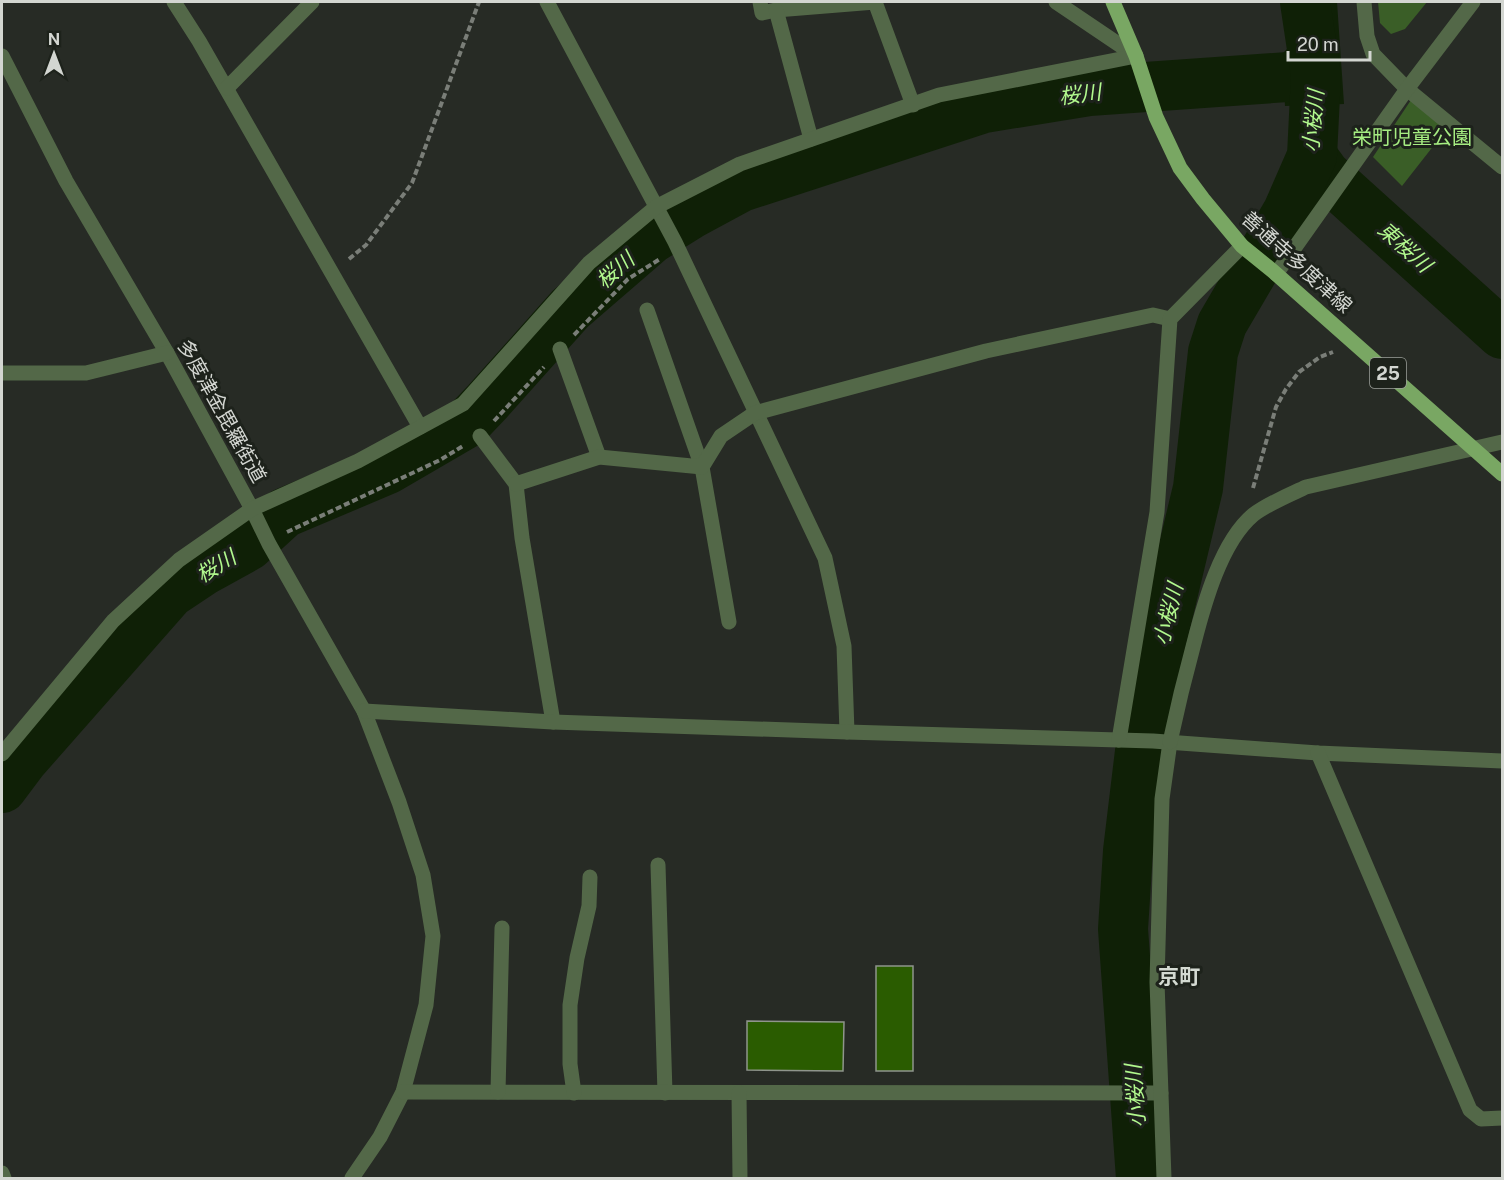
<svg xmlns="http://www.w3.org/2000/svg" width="1504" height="1180" viewBox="0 0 1504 1180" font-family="'Public Sans','Noto Sans JP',sans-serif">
	<rect width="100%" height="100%" fill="#272b25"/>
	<!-- green -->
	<g fill="#3a5e27">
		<path d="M1378,2H1427L1405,29L1391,34L1380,23Z"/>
		<path d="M1413,97L1449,126L1402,186L1373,157Z"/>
	</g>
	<!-- water -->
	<path fill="#0f2006" d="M1309,2H1337L1344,104L1285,106L1282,54L1299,37Z"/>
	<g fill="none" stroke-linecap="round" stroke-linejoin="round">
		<!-- river -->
		<g stroke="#0f2006" stroke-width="50">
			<path d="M1312,156L1325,174L1502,334"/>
			<path d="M2,788L23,760L170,593L203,571L248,546L284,513L388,469L467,423L487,402L570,309L651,239L691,214L741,187L984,108L1089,91L1316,75"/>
			<path d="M1141,1178L1123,929L1128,851L1145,710L1198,488L1213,352L1222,324L1288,211L1312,156L1316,75L1305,2"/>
		</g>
	</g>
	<!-- building -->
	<g fill="#2a5c00" stroke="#8f958c" stroke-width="1.5">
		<rect x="876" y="966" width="37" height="105"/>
		<path d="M747,1021L844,1022L843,1071L747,1070Z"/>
	</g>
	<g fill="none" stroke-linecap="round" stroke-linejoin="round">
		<!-- path -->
		<g stroke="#7a7e78" stroke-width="4" stroke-dasharray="6 3" stroke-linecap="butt">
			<path d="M349,259L366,245L412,183L479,2"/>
			<path d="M574,335L628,279L660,259"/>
			<path d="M494,421L544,367"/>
			<path d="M1253,488L1276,407L1286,389L1299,372L1320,357L1333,352"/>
			<path d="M287,532L440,460L463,446"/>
		</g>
		<!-- minor -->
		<g stroke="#536848" stroke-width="15">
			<path d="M174,2L199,41L420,427"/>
			<path d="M547,2L675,242L825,558L844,646L847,732"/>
			<path d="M760,2L762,13L776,10L875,2L913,105"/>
			<path d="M1056,2L1136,56"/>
			<path d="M1364,2L1367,36L1373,54L1407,89L1502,167"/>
			<path d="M776,10L811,139"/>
			<path d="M2,56L66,181L167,353L252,509L269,544L364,711L399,802L423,875L433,936L426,1005L403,1092L380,1137L352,1178"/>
			<path d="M227,88L312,2"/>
			<path d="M1276,274L1407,89L1473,2"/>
			<path d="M647,310L702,467L729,622"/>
			<path d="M560,349L599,457"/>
			<path d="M2,373H86L167,353"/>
			<path d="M480,436L516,484L522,538L553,722"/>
			<path d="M516,484L599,457L702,467L721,436L755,413L986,351L1153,315L1170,319"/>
			<path d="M364,711L553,722L847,732L1153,741L1318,753L1502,761"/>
			<path d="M1119,740L1157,512L1170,319L1242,246"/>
			<path d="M1318,753L1470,1110L1481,1119L1502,1118"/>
			<path d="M2,754L113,621L179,560L252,509L358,461L463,404L589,263L656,207L740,164L939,95L1136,56"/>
			<path d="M658,865L665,1093"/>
			<path d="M403,1092L1161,1093"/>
			<path d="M498,1092L502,928"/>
			<path d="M574,1093L570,1064V1005L577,958L589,906L590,877"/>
			<path d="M739,1093L740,1178"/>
			<path d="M2,1173L4,1178"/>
			<path d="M1164,1178L1157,982L1162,799L1170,742"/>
		</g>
		<!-- tertiary -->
		<path stroke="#536848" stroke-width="15" d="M1170,742C1177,709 1185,676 1194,643C1204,604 1221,542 1253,515C1269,503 1289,495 1306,487L1502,442"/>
		<!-- primary -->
		<path stroke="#79a763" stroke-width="15" d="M1113,2L1136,56L1156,117L1180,168L1203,199L1242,246L1274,272L1502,474"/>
	</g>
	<g text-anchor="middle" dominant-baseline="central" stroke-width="6" stroke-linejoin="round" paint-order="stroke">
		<!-- shield labels -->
		<rect fill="#1d221b" stroke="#9ca09a" stroke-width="1.5" x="1370" y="358" width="36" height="30" rx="4.5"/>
		<g font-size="18" font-weight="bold" fill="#d3d6d1">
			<text x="1388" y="373">25</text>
		</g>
		<!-- park labels -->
		<g font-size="20" fill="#a6ed82" stroke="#1d221b">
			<text x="1412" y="137">栄町児童公園</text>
		</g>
		<!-- street labels -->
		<g font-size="20" fill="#d3d6d1" stroke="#1d221b">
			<text transform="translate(1297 262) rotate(42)">善通寺多度津線</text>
			<text transform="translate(222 411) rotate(61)">多度津金毘羅街道</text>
		</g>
		<!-- water labels -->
		<g font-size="21" font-style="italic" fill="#b2f98e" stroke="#1d221b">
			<text transform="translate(1080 94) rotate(-7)">桜川</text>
			<text transform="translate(1313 121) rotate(-85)">小桜川</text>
			<text transform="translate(1405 247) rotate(42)">東桜川</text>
			<text transform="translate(615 270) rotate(-41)">桜川</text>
			<text transform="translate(216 566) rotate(-31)">桜川</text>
			<text transform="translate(1168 614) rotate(-76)">小桜川</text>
			<text transform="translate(1135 1096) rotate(-94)">小桜川</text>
		</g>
		<!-- neighbourhood labels -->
		<g font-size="21" font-weight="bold" fill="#d4dad2" stroke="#1d221b">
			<text x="1179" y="976">京町</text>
		</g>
	</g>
	<!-- border -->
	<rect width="1504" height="1180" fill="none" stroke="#d3d6d1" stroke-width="6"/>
	<!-- north arrow -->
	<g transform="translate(54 54)" stroke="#1d221b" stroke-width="4.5" paint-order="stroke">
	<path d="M0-4.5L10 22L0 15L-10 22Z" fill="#d3d6d1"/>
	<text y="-9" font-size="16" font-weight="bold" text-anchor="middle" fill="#d3d6d1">N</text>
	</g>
	<!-- scale -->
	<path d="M1288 51v9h82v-9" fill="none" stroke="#d3d6d1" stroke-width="3"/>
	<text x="1297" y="51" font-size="18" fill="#d3d6d1" stroke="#1d221b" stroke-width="4.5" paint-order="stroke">20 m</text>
</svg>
